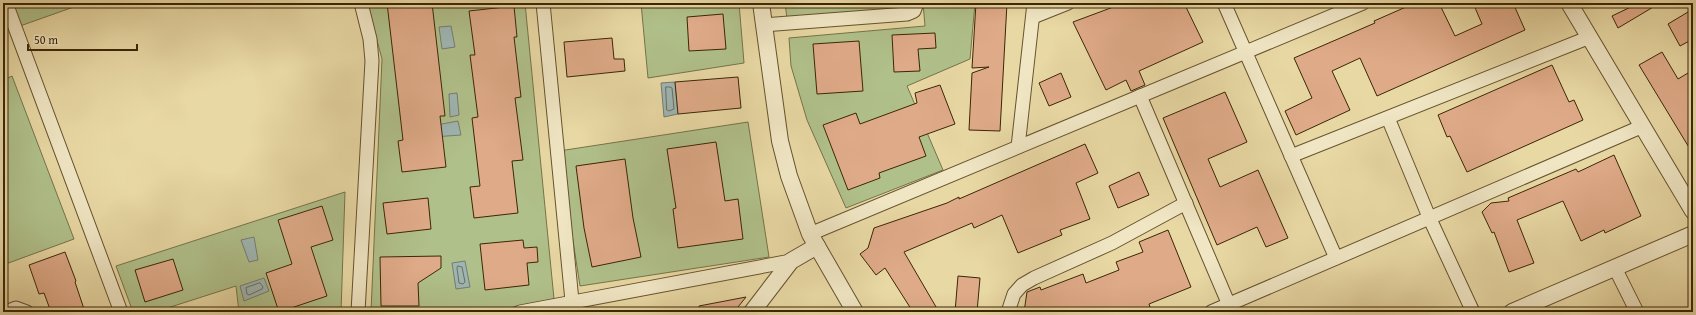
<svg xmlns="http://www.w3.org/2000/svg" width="1696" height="315" viewBox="0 0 1696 315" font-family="'Gentium Book Plus',serif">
	<rect width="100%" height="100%" fill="#e8d8a4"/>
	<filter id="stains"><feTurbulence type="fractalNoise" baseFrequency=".005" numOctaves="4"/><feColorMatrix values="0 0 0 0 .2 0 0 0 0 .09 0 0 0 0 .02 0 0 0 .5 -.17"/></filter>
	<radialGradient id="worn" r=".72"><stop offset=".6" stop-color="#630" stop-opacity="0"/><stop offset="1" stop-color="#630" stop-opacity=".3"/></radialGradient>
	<!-- green -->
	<g fill="#b0c08a" stroke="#767348">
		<path d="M12,3H85L20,26Z"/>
		<path d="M367,3H525L554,299L489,312H371L382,59Z"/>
		<path d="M641,3H739L744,63L648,78Z"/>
		<path d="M785,3H902V10L787,19Z"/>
		<path d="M923,3H975L970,59L907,86L943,170L846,208L807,120L791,66L789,38L925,26Z"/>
		<path d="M12,76L74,239L3,265V80Z"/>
		<path d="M748,122L769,257L580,286L559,151Z"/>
		<path d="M345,192L341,312H239L236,286L155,312H133L116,266Z"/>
	</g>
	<!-- water -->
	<g fill="#9eb6b3" stroke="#767c6e">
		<path d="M451,26L455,47L442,49L439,27Z"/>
		<path d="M675,82L678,114L664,117L661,83Z"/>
		<path d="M457,93L459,115L450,117L449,94Z"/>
		<path d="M458,121L461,135L433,137L431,126Z"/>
		<path d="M254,237L258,260L249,262L241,240Z"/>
		<path d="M465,261L470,287L456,289L452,263Z"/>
		<path d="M264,278L269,291L244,301L240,286Z"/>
	</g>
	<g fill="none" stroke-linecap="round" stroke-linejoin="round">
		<!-- shore -->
		<g stroke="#6c6e5c" stroke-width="1">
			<path d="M666,87H670L672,88L674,109L669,111L667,110Z"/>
			<path d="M458,266L462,267L465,282L463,284L459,283L457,268Z"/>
			<path d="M260,283L263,287L262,289L249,295L247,294L246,288Z"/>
		</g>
	</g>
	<!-- building -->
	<g fill="#dfaa88" stroke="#3b2606">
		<path d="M387,3H432L445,116H440L446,167L402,172L398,141L403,140Z"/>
		<path d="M976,3H1007L1000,131L969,130L972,73L989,67L972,68Z"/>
		<path d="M1124,3H1184L1203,42L1139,71L1145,85L1131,91L1126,80L1106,90L1073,22Z"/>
		<path d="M1415,3H1439L1455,36L1482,24L1473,3H1513L1525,30L1377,96L1360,58L1332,71L1350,110L1296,135L1285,111L1312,98L1294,58L1375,23L1374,21Z"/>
		<path d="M1639,3H1660L1618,28L1612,16Z"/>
		<path d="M514,6L517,37H514L521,97L515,98L523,160L512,161L518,213L474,218L470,187L480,186L472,118L478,117L470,55H475L469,11Z"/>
		<path d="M1688,12L1693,20V39L1680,46L1668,24Z"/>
		<path d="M723,14L726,49L689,51L687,17Z"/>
		<path d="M935,33L936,48L918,49L920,71L894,72L892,35Z"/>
		<path d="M612,38L614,59H624L625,71L567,77L564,42Z"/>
		<path d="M859,41L863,91L817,94L813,44Z"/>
		<path d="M1662,52L1678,79L1693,70V154L1639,65Z"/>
		<path d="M1552,65L1569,102L1574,100L1583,120L1467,172L1450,136L1447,137L1438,115Z"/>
		<path d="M1061,73L1071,97L1049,106L1039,83Z"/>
		<path d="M738,77L741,108L678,114L675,82Z"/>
		<path d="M940,85L955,124L919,137L926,156L879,173L880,178L848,190L823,125L856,113L860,124L917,103L915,93Z"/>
		<path d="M1225,92L1247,142L1208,159L1220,187L1258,170L1288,238L1266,247L1257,227L1217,245L1163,118Z"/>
		<path d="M716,142L725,201L738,199L743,239L678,248L673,209L676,208L667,149Z"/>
		<path d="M1085,144L1098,173L1076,183L1090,219L1060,230L1062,235L1018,253L1002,215L974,228L972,223L904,252L939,312H913L885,268L876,275L860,254L868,248L874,228L947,203L959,197V199Z"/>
		<path d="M1614,155L1641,216L1605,233L1604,230L1581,241L1563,201L1517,220L1534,263L1509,272L1494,232L1492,233L1482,212L1491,203L1509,201L1508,198L1576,169L1578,172Z"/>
		<path d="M625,159L633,218L641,257L592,267L584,228L576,166Z"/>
		<path d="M1139,172L1149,195L1118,208L1109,186Z"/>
		<path d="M428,198L431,229L387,234L383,203Z"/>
		<path d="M322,206L333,240L311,247L327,296L279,312L266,273L292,264L278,220Z"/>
		<path d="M1168,230L1191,287L1149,304L1150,307L1138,312H1024L1027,292L1040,287L1041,290L1083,274L1086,283L1119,270L1116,262L1143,252L1139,242Z"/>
		<path d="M523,240L524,248L537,247L538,262L527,263L529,285L485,290L480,244Z"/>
		<path d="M65,252L76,281L75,282L85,312H51L44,293L39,294L29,265Z"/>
		<path d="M441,256V268L418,283L419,306H381L380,257Z"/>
		<path d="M173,259L183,290L145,302L135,270Z"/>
		<path d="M958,276L980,278L977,312H955Z"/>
		<path d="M746,297L734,312H699V306Z"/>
	</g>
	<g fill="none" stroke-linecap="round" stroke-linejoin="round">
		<defs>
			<g id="minor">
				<path d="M6,3L121,312"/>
				<path d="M543,3L572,301"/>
				<path d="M1224,3L1336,258"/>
				<path d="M1033,17L1068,3"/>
				<path d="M763,25L907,14L914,11L917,3"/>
				<path d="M1140,96L1232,312"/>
				<path d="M1388,118L1429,217L1473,312"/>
				<path d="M1018,147L1034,3"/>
				<path d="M1291,156L1590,37"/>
				<path d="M810,234L1363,3"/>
				<path d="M1615,268L1637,312"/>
				<path d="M6,312L16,308L27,312"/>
				<path d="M358,312L372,61L370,39L361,3"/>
				<path d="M520,312L791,261"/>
				<path d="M1008,312L1014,294L1022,285L1034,278L1112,243L1186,203"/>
				<path d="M1211,312L1643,126"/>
			</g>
			<g id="tertiary">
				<path d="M761,3L780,141L789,176L810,234L855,312"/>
				<path d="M1569,3L1693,211"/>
				<path d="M752,312L791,261L817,246"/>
				<path d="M1512,312L1693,234"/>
			</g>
		</defs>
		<!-- minor casing -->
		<use href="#minor" stroke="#66522e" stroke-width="15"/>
		<!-- tertiary casing -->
		<use href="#tertiary" stroke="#66522e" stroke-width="18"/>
		<!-- minor -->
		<use href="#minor" stroke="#f0e6c4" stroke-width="13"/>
		<!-- tertiary -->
		<use href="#tertiary" stroke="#f0e6c4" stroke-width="16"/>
	</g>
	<!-- margin -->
	<rect width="1696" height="315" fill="none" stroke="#e8d8a4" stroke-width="16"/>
	<rect x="4" y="4" width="1688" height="307" fill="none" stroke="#3b2606" stroke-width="2"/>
	<rect x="8" y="8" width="1680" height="299" fill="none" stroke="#3b2606"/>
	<!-- scale -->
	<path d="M28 44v6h109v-6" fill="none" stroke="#3b2606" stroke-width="2"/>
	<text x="34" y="44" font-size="12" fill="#3b2606" stroke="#f0e6c4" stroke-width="3" paint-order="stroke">50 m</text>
	<rect width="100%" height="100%" filter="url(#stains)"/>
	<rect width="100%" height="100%" fill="url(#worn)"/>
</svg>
